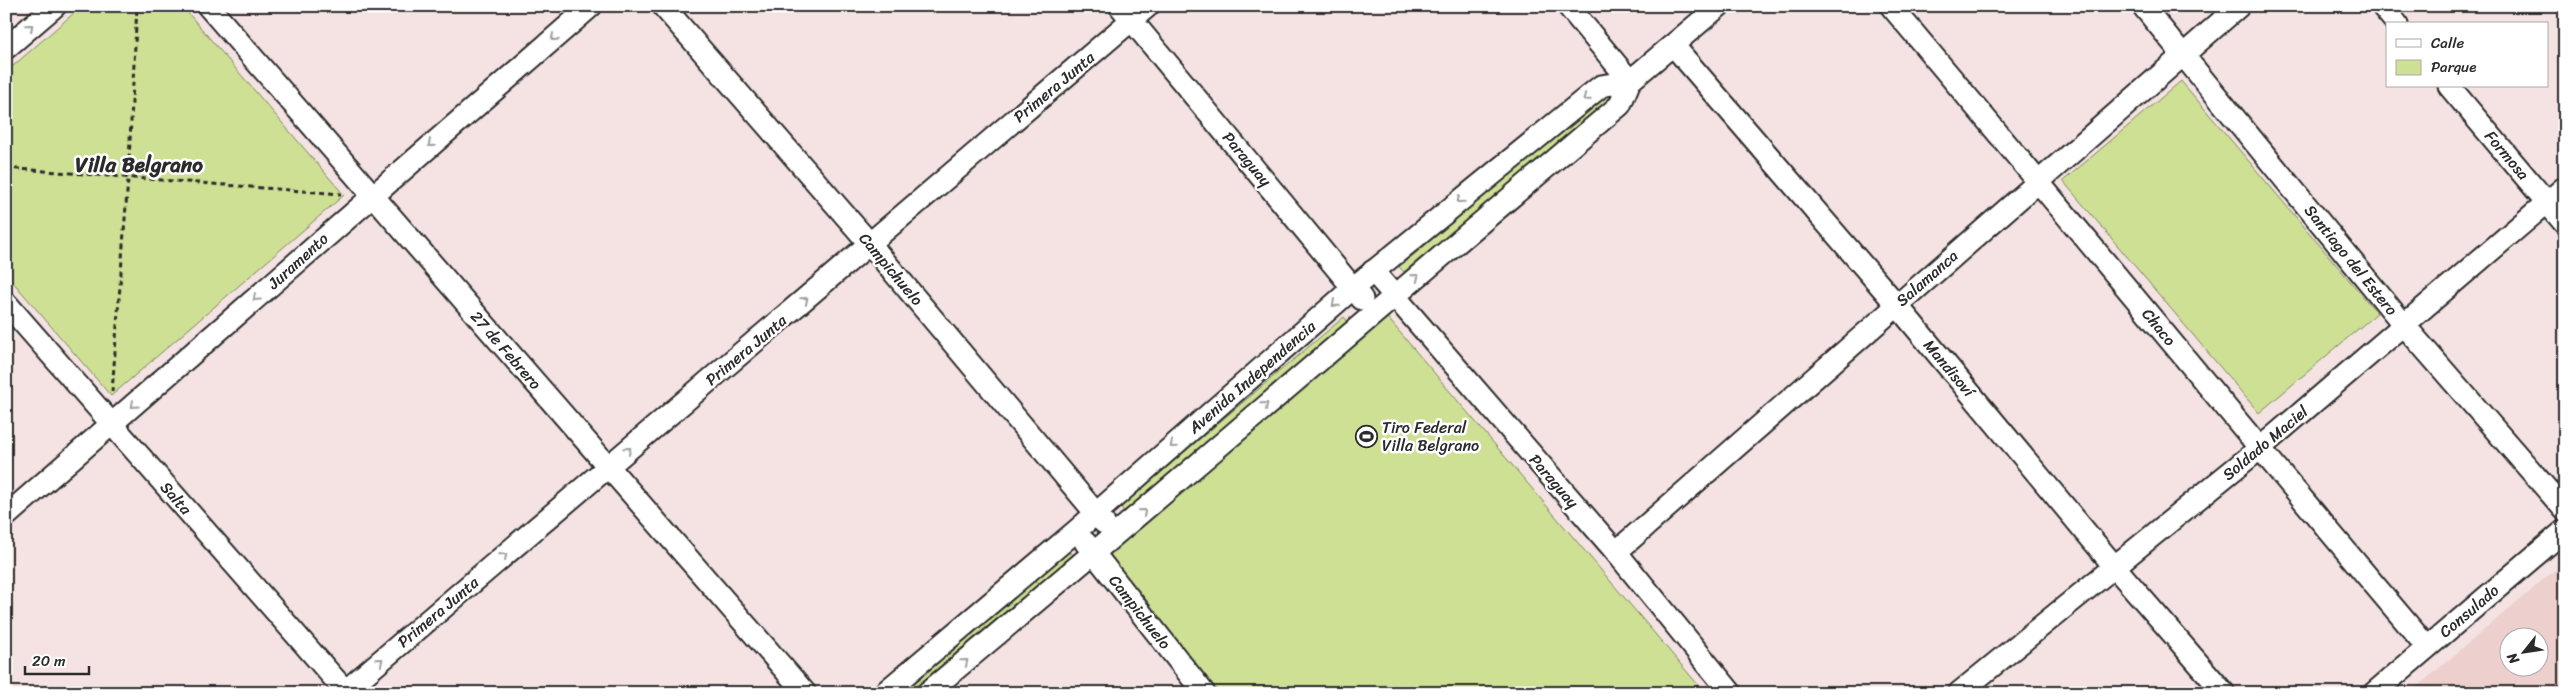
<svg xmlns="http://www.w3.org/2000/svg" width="2571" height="699" viewBox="0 0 2571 699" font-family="Sriracha,sans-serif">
	<rect width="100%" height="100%" fill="#f4e3e2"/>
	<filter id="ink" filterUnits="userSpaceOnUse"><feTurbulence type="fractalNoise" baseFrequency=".02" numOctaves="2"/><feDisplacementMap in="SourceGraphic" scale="10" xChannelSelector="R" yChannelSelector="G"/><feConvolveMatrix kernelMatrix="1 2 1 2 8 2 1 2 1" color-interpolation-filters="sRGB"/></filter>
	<g filter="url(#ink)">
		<!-- built -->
		<path fill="#edcfce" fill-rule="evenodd" d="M2565,561V693H2410ZM2508,636H2538V666H2508Z"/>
		<!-- green -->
		<g fill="#cde094" stroke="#7c8660">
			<path d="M82,6H182L344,195L111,396L6,274V72Z"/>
			<path d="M2181,81L2377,313L2259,413L2063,181Z"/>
			<path d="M1607,93L1611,98L1404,272L1399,267Z"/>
			<path d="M1386,316L1705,693H1218L1103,557Z"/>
			<path d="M1344,317L1348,322L1124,511L1120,506Z"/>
			<path d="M1069,550L1073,555L909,693H899Z"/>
		</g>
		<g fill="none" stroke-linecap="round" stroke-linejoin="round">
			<defs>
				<g id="minor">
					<path d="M208,6L805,693"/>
					<path d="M663,6L870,244L1104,523"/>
					<path d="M1120,6L1362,299"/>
					<path d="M1568,6L1630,81"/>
					<path d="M1891,6C2071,219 2247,435 2427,647"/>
					<path d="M2143,6L2404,325L2565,510"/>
					<path d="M2382,6L2397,24"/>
					<path d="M1673,45L1896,304L2114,566L2224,693"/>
					<path d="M6,48L55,6"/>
					<path d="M2449,86L2565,224"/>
					<path d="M1373,271L1616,552L1731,693"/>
					<path d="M6,303L347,693"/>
					<path d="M6,516L591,6"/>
					<path d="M1085,542L1204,693"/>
					<path d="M1616,552L2239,6"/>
					<path d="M343,693L1148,6"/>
					<path d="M884,693L1076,531L1353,288L1601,86L1630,81"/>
					<path d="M927,693C1160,499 1388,300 1620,105L1630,81L1719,6"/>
					<path d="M1959,693L2259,449L2565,187"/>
					<path d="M2374,693L2565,530"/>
				</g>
			</defs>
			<!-- minor casing -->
			<use href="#minor" stroke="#2b2b2b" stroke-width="25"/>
			<!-- path -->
			<g stroke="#2b2b2b" stroke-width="3" stroke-dasharray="5 4" stroke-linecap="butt">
				<path d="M6,168L341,194"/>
				<path d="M112,392L128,179L137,6"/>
			</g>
			<!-- minor -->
			<use href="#minor" stroke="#fff" stroke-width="21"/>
		</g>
		<!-- one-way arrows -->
		<defs><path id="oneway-chevron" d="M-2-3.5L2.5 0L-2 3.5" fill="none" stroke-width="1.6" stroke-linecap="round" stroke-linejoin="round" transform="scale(1.25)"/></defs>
		<g stroke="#a0a0a0">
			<use href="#oneway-chevron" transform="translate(30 27) rotate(-41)"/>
			<use href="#oneway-chevron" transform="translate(554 38) rotate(139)"/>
			<use href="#oneway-chevron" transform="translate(1586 98) rotate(141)"/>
			<use href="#oneway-chevron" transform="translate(431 144) rotate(139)"/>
			<use href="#oneway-chevron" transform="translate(1460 200) rotate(141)"/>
			<use href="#oneway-chevron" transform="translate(1416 277) rotate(-40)"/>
			<use href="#oneway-chevron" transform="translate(256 298) rotate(138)"/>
			<use href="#oneway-chevron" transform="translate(805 300) rotate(-40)"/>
			<use href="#oneway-chevron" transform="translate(1335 304) rotate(139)"/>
			<use href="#oneway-chevron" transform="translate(134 405) rotate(138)"/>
			<use href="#oneway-chevron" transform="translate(1265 405) rotate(-41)"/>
			<use href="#oneway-chevron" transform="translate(1173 445) rotate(139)"/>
			<use href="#oneway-chevron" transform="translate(628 450) rotate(-40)"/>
			<use href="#oneway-chevron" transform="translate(1143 512) rotate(-41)"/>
			<use href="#oneway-chevron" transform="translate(504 556) rotate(-40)"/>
			<use href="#oneway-chevron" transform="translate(380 661) rotate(-40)"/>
			<use href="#oneway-chevron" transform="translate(965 662) rotate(-40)"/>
		</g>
	</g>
	<!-- icons -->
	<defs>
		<symbol id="stadium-ring" viewBox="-11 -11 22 22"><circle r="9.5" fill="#fff" stroke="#2b2b2b" stroke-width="1.5"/><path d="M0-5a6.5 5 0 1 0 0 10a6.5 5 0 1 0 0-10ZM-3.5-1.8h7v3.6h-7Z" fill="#2b2b2b"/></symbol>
	</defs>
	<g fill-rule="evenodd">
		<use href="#stadium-ring" x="1354" y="424" width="25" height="25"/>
	</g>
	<g text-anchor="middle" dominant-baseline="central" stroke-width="5" stroke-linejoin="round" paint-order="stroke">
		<!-- street labels -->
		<g font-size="16" fill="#2b2b2b" stroke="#fff">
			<text transform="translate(1054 87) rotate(-40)">Primera Junta</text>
			<text transform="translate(2507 155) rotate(50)">Formosa</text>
			<text transform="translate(1247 159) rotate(50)">Paraguay</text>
			<text transform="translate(2351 260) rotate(51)">Santiago del Estero</text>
			<text transform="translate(298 261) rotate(-42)">Juramento</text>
			<text transform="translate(891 269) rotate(50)">Campichuelo</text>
			<text transform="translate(1927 278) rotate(-41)">Salamanca</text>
			<text transform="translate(2159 327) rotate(51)">Chaco</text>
			<text transform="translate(506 350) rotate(49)">27 de Febrero</text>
			<text transform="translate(746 350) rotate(-40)">Primera Junta</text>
			<text transform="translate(1949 368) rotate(50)">Mandisoví</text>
			<text transform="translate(1252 377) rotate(-41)">Avenida Independencia</text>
			<text transform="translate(2265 443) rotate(-40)">Soldado Maciel</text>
			<text transform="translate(1554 481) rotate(49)">Paraguay</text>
			<text transform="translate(176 498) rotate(49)">Salta</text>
			<text transform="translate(2469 611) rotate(-40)">Consulado</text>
			<text transform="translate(438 612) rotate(-40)">Primera Junta</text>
			<text transform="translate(1140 612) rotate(52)">Campichuelo</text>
		</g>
		<!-- poi labels -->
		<g font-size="16" fill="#2b2b2b" stroke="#fff" text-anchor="start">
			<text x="1382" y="427">Tiro Federal<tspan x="1382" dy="18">Villa Belgrano</tspan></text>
		</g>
		<!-- district labels -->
		<g font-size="21" font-weight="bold" fill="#2b2b2b" stroke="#fff">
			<text x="139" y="165">Villa Belgrano</text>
		</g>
	</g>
	<!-- margin -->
	<rect width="2571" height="699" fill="none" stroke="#fff" stroke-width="25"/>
	<rect x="12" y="12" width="2546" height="674" fill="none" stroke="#2b2b2b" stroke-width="2" filter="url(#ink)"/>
	<!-- legend -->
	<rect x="2386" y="22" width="162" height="65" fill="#ffffff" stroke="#aaaaaa"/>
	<rect x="2396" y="39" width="25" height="8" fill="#ffffff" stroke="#aaaaaa"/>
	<text x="2431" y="48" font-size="15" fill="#2b2b2b">Calle</text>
	<rect x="2396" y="60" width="25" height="15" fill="#cde094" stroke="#aaaaaa"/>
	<text x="2431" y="72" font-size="15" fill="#2b2b2b">Parque</text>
	<!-- north arrow -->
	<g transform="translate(2524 652) rotate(240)"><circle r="24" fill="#ffffff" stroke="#aaaaaa"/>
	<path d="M0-4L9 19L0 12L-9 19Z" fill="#2b2b2b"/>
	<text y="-8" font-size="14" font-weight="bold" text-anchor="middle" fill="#2b2b2b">N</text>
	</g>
	<!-- scale -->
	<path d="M25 666v8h64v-8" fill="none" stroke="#2b2b2b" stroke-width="2.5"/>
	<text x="32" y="666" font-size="15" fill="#2b2b2b" stroke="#ffffff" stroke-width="4" paint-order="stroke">20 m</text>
</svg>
